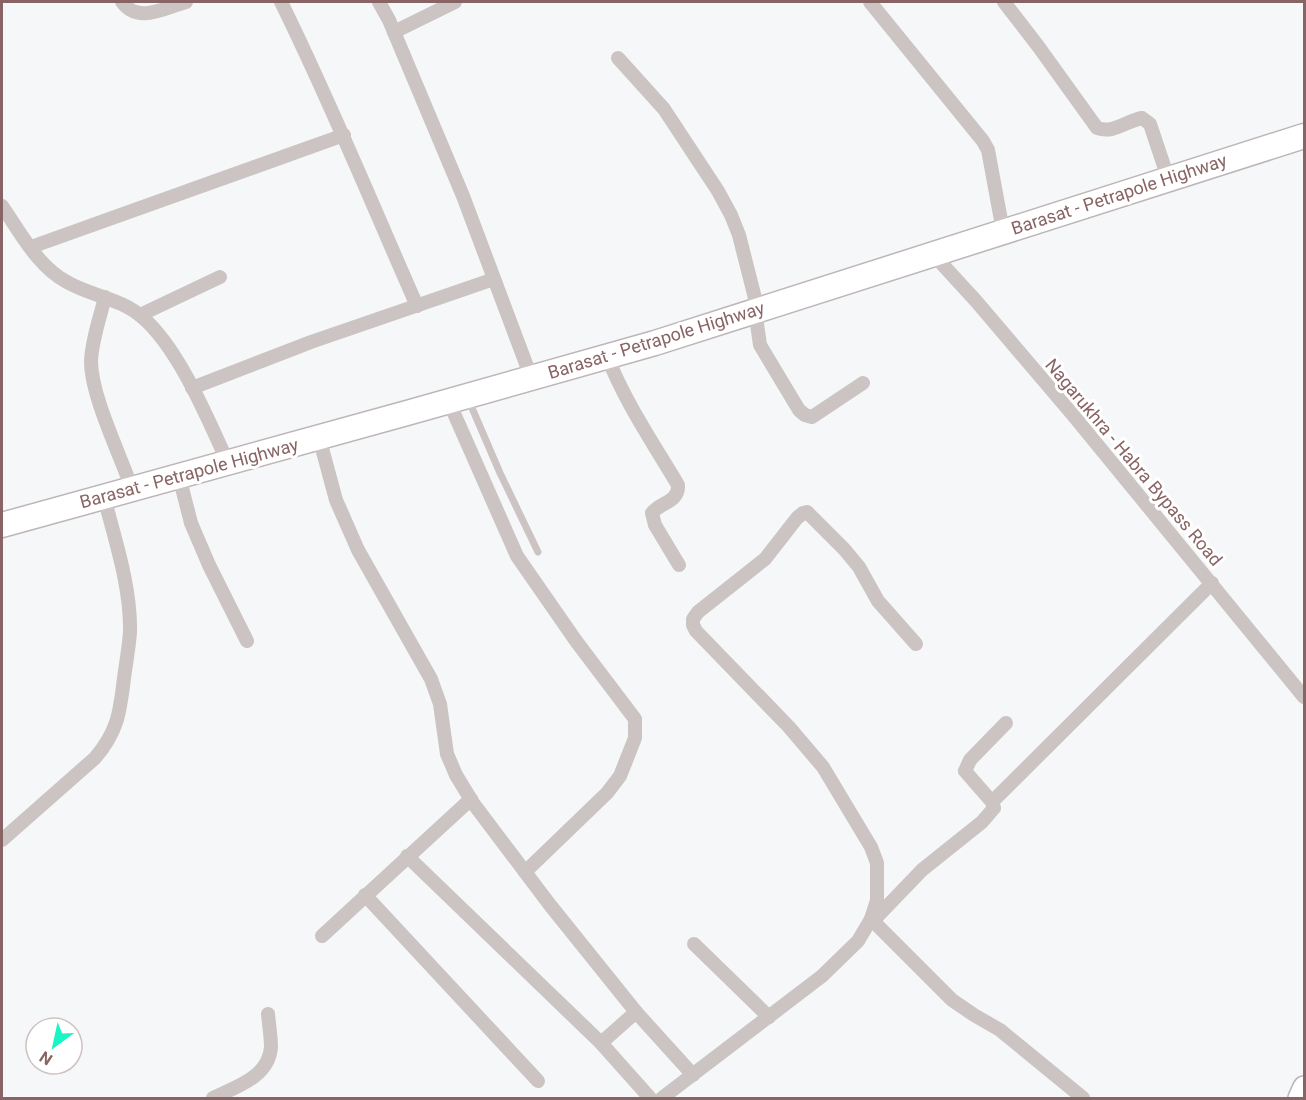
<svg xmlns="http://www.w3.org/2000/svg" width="1306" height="1100" viewBox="0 0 1306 1100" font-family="Roboto,sans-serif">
	<rect width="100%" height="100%" fill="#f5f7f8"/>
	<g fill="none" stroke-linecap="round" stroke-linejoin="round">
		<defs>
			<path id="primary" d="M1299,1098L1304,1087"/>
			<path id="highway" d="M2,525L407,413L655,343L1304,136"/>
		</defs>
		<!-- primary casing -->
		<use href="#primary" stroke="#c0b6b6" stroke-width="24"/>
		<!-- highway casing -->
		<use href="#highway" stroke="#beb6b6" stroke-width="27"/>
		<!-- lane -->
		<path stroke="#ccc3c3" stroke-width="7" d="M469,401L500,473L538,552"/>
		<!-- street -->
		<g stroke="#ccc3c3" stroke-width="14">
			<path d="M122,2C138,24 164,8 186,2"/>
			<path d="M281,2C330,101 372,204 417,306"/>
			<path d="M379,2L389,20L463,196L531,377"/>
			<path d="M870,2L983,141L988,150L1003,231"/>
			<path d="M1004,2L1038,46L1097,128C1114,134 1126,121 1142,118L1150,124L1168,178"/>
			<path d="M394,32L455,2"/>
			<path d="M618,58L664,109L718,191L731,215L739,235L758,310L757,324L760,345L799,410L805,415L812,417L863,383"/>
			<path d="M2,206C20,232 38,267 67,282C91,296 120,298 142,317C178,347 208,419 228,463"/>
			<path d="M31,247L344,135"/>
			<path d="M932,253L976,301L1073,415L1304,697"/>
			<path d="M105,297C100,318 92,339 91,361C91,396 120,454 132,489"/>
			<path d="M140,315L220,277"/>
			<path d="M607,356C625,402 653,443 678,485C679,502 661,502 652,513L655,525L679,565"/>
			<path d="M192,388L311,342L494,279"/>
			<path d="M449,402L517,556L576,641L635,719V738L620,776L607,793L525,872"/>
			<path d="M319,437L336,500L358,550L431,679L440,704L447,754L456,775L473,803L550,905L636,1012L693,1075"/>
			<path d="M179,476L191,523L209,565L247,641"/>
			<path d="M992,802L1212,583"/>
			<path d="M2,840L95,758C118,731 120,712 124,678C126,663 129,647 130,632C131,587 115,540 104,497"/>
			<path d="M407,856L601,1043L650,1098"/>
			<path d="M365,895L538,1081"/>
			<path d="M871,919L952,1000L974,1015L1000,1030L1083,1098"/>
			<path d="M873,921L922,870L982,822L994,808L992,802L965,771L970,760L1006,723"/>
			<path d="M322,936L471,799"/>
			<path d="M694,944L769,1017"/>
			<path d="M601,1043L636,1012"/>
			<path d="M213,1098C236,1087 269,1077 271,1047C271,1037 269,1025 268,1014"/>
			<path d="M662,1098L822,976L858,941L871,919L877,900V863L871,847L823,767L789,727L696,631L693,625V619L698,612L765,559L797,518L803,513L807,512L844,549L859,567L878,601L916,644"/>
		</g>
		<!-- primary -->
		<use href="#primary" stroke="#fff" stroke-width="21"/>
		<!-- highway -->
		<use href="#highway" stroke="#fff" stroke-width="24"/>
	</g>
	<g text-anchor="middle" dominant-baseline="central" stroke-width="6" stroke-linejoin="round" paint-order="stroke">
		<!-- street labels -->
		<g font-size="18" fill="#896464" stroke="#fff">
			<text transform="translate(1119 194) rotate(-18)">Barasat - Petrapole Highway</text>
			<text transform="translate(656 340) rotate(-17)">Barasat - Petrapole Highway</text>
			<text transform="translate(1134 462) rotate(50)">Nagarukhra - Habra Bypass Road</text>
			<text transform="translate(189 473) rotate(-15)">Barasat - Petrapole Highway</text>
		</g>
	</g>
	<!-- border -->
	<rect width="1306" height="1100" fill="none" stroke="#896464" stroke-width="6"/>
	<!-- north arrow -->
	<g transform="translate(54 1046) rotate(213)"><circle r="28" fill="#ffffff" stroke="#d0c1c1" stroke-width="1.5"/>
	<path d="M0-4.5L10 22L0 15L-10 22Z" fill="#18f6c5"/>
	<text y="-9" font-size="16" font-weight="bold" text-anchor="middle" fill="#896464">N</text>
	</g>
</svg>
